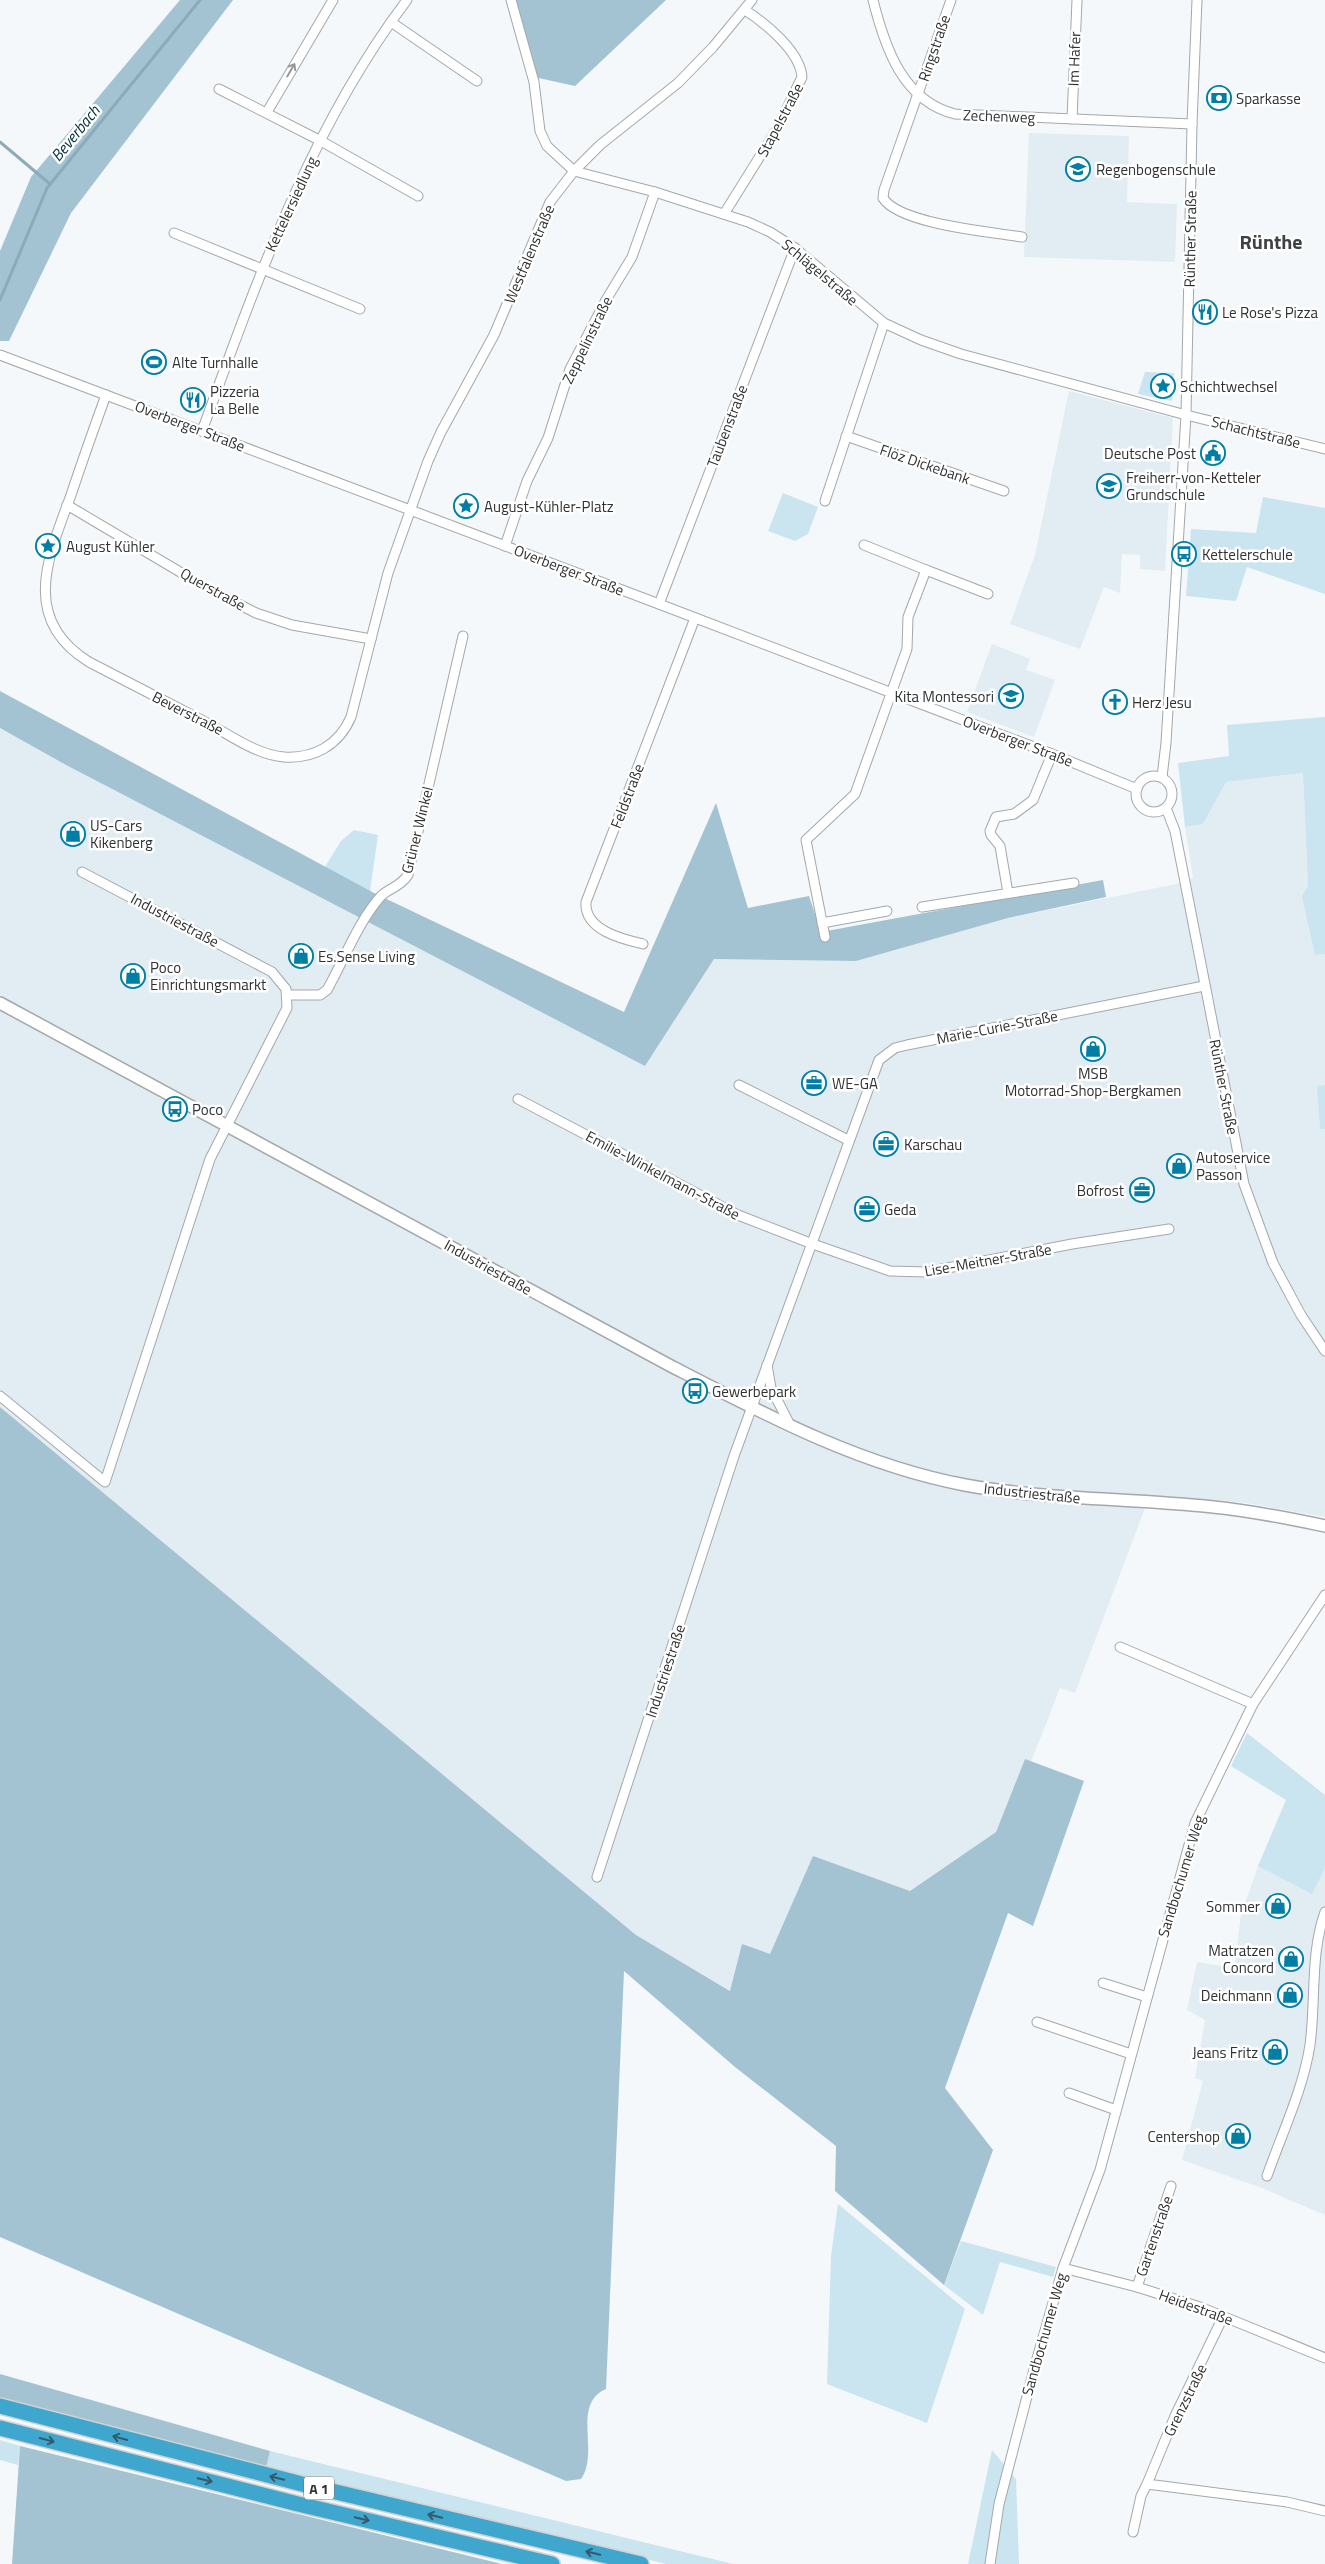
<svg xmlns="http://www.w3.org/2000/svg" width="1325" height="2564" viewBox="0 0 1325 2564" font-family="'Titillium Web',sans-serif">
	<rect width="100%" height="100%" fill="#f4f8fa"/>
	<!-- built -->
	<g fill="#e1edf3">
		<path d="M1029,133L1129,136L1127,202L1177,204L1175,262L1024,257Z"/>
		<path d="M1069,391L1173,418L1165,571L1140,569V555L1122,554L1120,593L1104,587L1080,649L1010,624L1035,555Z"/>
		<path d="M992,644L1030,659L1026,670L1055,680L1034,737L967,712Z"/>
		<path d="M0,728L66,765L645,1066L714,959L856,961L1008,918L1176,884L1193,878L1185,827L1203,824L1226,782L1303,773L1308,886L1315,955L1325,954V1085L1318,1086L1320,1129H1325V1517L1246,1503L1150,1495L1075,1693L1060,1688L1031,1762L1025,1759L996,1832L910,1891L813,1857L770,1955L731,1991L636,1935L0,1407Z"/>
		<path d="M1258,1866L1312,1893L1325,1868V2215L1262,2188L1182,2160L1203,2081L1195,2078L1205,2020L1187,2010L1197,1962L1234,1968L1241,1915Z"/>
	</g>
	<!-- green -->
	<g fill="#cae4f0">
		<path d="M1145,372L1174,373L1172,401L1138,394Z"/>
		<path d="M783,493L818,507L808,534L795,541L768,531Z"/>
		<path d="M1263,497L1325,508V594L1247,567L1236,601L1186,596L1191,529L1256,533Z"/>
		<path d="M1325,717V954L1315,955L1302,896L1308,886L1303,773L1226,782L1203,824L1185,827L1178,763L1229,756L1227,725Z"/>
		<path d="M354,830L378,835L370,891L325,867L341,841Z"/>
		<path d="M1325,1085V1129H1320L1317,1086Z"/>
		<path d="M1247,1733L1325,1795V1868L1312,1894L1258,1866L1286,1800L1231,1766Z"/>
		<path d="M838,2204L965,2309L927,2423L827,2384L831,2256Z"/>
		<path d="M961,2241L1056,2267L1053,2277L1000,2262L983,2315L944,2285Z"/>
		<path d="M0,2440L20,2446L18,2465L0,2460Z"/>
		<path d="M992,2450L1016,2479L1019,2564H968Z"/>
		<path d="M270,2451L733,2564H666L266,2468Z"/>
	</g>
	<!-- forest -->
	<g fill="#a3c3d2">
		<path d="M180,0H233L71,213L9,341H0V251L31,177Z"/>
		<path d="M515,0H666L575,86L534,77Z"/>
		<path d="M0,691L376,894L624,1012L716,803L748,908L809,896L821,932L1103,880L1106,897L1008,918L856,961L714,959L645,1066L66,765L0,728Z"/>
		<path d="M0,1407L636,1935L730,1991L742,1944L770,1954L813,1856L910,1891L996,1832L1025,1759L1084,1781L1033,1926L1008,1913L945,2088L993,2150L944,2285L835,2191L836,2146L735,2067L624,1971L606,2389C571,2404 600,2453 581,2479L566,2481L0,2237Z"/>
		<path d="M0,2374L270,2451L266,2468L0,2398Z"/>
		<path d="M20,2446L502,2564H12Z"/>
	</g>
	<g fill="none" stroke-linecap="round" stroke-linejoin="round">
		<!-- stream -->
		<g stroke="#8babb9" stroke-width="3">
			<path d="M0,142L50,184"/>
			<path d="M0,300L47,188L200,0"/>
		</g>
		<defs>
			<g id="street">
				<path d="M511,0L534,82L540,131L547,146L574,171L655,192L748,222L770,232L795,248L884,323L921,340L961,354L1186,415L1325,449"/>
				<path d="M873,0C885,48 903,101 955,114L1192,124"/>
				<path d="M951,0L884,190L883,198C899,224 991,232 1022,237"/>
				<path d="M391,22L477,81"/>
				<path d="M219,89L321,141L418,196"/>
				<path d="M267,112L333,0"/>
				<path d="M1072,119L1077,0"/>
				<path d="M724,214L777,129L802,77C800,51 765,23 745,10"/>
				<path d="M174,233L360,309"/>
				<path d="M0,355L659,604L1052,754L1137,789"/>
				<path d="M106,395C94,428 82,462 71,495C49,555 19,619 89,662C129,683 170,704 211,725C233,737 258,755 284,757C314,759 339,745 351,717L388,573L428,461L441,432L494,335L550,202L574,171L600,145L678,83L713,47L752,0"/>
				<path d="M202,431C257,281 310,128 407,0"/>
				<path d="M846,436L1004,491"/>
				<path d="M825,501L884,323"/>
				<path d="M67,505L202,585L256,613L292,625L371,639"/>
				<path d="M864,545L926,570"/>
				<path d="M505,546L527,481L548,438L570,369L606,300L632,257L655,192"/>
				<path d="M659,604L795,248"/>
				<circle cx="1154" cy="794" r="18"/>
				<path d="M1162,777L1166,743L1186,415L1192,124L1197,0"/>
				<path d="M1166,808L1175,831L1244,1184L1273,1263L1301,1315L1325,1351"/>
				<path d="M1008,893L1000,846L991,835L990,831L996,817L1014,814L1033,800L1052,754"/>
				<path d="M922,907L1074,883"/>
				<path d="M822,923L887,911"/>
				<path d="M825,937L806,840L855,794L907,649L908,617L926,570L988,594"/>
				<path d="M643,944C622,939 584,930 586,902L695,618"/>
				<path d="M288,995H320L327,990C344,960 358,922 381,896C389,888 399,888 408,875L463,636"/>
				<path d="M739,1085L848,1140"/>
				<path d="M518,1099L738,1215L810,1243L890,1271L927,1272L1072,1244L1169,1229"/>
				<path d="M767,1365L771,1388L791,1427"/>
				<path d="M0,1396L105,1482L210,1159L287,1008L286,989L272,972L82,872"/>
				<path d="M1120,1647L1253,1704"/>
				<path d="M597,1877L734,1456L879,1060L895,1048L907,1045L1204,986"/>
				<path d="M1103,1983L1147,1997"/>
				<path d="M1037,2022L1131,2054"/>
				<path d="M1069,2093L1116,2110"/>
				<path d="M1267,2176C1282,2133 1303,2090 1310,2045C1316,2001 1310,1954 1325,1912"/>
				<path d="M1063,2268L1137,2287L1200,2307L1325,2358"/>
				<path d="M1137,2287L1171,2186"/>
				<path d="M1223,2317L1175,2416L1147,2484L1287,2502L1325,2511"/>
				<path d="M1133,2532L1141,2496L1147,2484"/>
				<path d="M990,2564L999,2504L1036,2362L1063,2268L1100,2170L1195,1823L1253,1704L1325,1595"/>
			</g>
			<path id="secondary" d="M0,1003L669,1365C764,1414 859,1465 965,1485C1047,1500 1130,1498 1213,1507C1251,1511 1288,1518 1325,1526"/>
			<g id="highway">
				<path d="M0,2406L302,2484L641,2564"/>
				<path d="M0,2428L298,2504L552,2564"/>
			</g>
		</defs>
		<!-- street casing -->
		<use href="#street" stroke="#a4a8aa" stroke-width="11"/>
		<!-- secondary casing -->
		<use href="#secondary" stroke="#a4a8aa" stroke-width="14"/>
		<!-- highway casing -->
		<use href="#highway" stroke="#d1d2d2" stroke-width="18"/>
		<!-- street -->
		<use href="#street" stroke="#fff" stroke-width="9"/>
		<!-- secondary -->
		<use href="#secondary" stroke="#fff" stroke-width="11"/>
		<!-- highway -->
		<use href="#highway" stroke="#3fa6ce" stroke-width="15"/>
	</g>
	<!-- one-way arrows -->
	<defs><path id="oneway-shaft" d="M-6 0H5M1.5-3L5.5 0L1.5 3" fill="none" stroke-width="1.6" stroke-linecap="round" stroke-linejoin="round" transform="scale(1.25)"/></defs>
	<use stroke="#989898" href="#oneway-shaft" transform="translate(291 70) rotate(-60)"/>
	<g stroke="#355a69">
		<use href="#oneway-shaft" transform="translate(120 2438) rotate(-165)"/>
		<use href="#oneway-shaft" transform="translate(47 2440) rotate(15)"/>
		<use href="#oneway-shaft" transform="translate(277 2478) rotate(-166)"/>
		<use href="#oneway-shaft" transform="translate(205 2480) rotate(14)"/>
		<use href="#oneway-shaft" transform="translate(435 2516) rotate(-167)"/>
		<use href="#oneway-shaft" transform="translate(362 2519) rotate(13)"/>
		<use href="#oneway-shaft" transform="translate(593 2553) rotate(-167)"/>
	</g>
	<!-- icons -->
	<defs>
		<symbol id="bank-ring" viewBox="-11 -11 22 22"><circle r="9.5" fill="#fff" stroke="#007ea4" stroke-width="1.5"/><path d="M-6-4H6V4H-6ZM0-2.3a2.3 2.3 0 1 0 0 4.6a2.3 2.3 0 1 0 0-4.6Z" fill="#007ea4"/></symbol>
		<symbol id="school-ring" viewBox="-11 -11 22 22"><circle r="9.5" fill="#fff" stroke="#007ea4" stroke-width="1.5"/><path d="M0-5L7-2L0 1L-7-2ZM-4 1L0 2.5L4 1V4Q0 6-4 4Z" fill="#007ea4"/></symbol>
		<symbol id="restaurant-ring" viewBox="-11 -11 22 22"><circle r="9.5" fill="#fff" stroke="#007ea4" stroke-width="1.5"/><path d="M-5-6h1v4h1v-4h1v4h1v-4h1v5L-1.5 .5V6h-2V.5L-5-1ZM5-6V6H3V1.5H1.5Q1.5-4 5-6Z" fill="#007ea4"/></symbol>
		<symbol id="stadium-ring" viewBox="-11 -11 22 22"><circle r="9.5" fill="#fff" stroke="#007ea4" stroke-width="1.5"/><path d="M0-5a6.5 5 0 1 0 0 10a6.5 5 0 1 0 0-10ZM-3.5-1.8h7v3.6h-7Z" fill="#007ea4"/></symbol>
		<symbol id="sight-ring" viewBox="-11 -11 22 22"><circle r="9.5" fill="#fff" stroke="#007ea4" stroke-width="1.5"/><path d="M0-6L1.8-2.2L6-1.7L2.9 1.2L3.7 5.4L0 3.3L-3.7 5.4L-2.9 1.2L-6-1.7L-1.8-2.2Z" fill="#007ea4"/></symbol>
		<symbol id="civic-ring" viewBox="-11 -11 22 22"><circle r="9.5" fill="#fff" stroke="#007ea4" stroke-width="1.5"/><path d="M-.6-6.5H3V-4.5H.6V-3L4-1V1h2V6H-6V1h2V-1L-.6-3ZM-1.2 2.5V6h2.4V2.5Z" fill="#007ea4"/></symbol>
		<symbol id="bus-ring" viewBox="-11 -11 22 22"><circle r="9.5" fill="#fff" stroke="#007ea4" stroke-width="1.5"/><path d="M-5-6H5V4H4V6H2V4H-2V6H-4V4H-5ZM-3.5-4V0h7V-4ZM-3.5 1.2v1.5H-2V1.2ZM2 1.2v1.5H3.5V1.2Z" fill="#007ea4"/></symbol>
		<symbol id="church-ring" viewBox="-11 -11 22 22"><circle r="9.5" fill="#fff" stroke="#007ea4" stroke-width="1.5"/><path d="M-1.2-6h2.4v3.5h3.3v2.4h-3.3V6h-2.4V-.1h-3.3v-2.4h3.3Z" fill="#007ea4"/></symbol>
		<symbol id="shop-ring" viewBox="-11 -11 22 22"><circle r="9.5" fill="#fff" stroke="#007ea4" stroke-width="1.5"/><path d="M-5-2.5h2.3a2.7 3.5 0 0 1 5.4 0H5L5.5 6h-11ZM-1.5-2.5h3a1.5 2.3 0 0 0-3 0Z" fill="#007ea4"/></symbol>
		<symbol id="office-ring" viewBox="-11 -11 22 22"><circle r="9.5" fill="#fff" stroke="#007ea4" stroke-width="1.5"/><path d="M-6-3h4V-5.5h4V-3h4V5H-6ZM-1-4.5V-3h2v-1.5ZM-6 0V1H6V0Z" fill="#007ea4"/></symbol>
	</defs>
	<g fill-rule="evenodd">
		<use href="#bank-ring" x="1205" y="84" width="28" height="28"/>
		<use href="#school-ring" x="1064" y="155" width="28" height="28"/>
		<use href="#restaurant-ring" x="1191" y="298" width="28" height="28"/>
		<use href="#stadium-ring" x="140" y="348" width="28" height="28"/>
		<use href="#sight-ring" x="1149" y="372" width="28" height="28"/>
		<use href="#restaurant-ring" x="179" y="386" width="28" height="28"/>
		<use href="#civic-ring" x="1199" y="439" width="28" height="28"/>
		<use href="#school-ring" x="1095" y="472" width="28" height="28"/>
		<use href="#sight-ring" x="452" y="492" width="28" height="28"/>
		<use href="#sight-ring" x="34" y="532" width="28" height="28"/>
		<use href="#bus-ring" x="1170" y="540" width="28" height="28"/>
		<use href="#school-ring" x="997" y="682" width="28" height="28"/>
		<use href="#church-ring" x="1101" y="688" width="28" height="28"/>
		<use href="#shop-ring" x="59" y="820" width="28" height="28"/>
		<use href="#shop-ring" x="287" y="942" width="28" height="28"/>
		<use href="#shop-ring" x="119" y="962" width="28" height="28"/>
		<use href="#shop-ring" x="1079" y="1035" width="28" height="28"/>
		<use href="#office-ring" x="800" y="1069" width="28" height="28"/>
		<use href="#bus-ring" x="161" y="1095" width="28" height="28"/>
		<use href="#office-ring" x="872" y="1130" width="28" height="28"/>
		<use href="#shop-ring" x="1165" y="1152" width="28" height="28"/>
		<use href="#office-ring" x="1128" y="1176" width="28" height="28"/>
		<use href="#office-ring" x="853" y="1195" width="28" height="28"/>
		<use href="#bus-ring" x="681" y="1377" width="28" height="28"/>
		<use href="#shop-ring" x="1264" y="1892" width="28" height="28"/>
		<use href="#shop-ring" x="1277" y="1945" width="28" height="28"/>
		<use href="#shop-ring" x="1276" y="1981" width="28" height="28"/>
		<use href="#shop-ring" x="1261" y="2038" width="28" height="28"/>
		<use href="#shop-ring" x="1224" y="2122" width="28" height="28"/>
	</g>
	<g text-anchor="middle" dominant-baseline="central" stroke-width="5" stroke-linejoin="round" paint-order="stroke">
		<!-- shield labels -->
		<rect fill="#fff" stroke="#6e6f70" stroke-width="1" x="304" y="2476.5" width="30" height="23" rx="4"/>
		<g font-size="14" font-weight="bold" fill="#303132">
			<text x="319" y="2488">A 1</text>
		</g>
		<!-- street labels -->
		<g font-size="15" fill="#303132" stroke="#fff">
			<text transform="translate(934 48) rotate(-71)">Ringstraße</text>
			<text transform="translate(1074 59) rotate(-88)">Im Hafer</text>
			<text transform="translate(999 116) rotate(2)">Zechenweg</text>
			<text transform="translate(780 120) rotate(-62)">Stapelstraße</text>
			<text transform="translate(291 204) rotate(-65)">Kettelersiedlung</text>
			<text transform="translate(1190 239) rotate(-89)">Rünther Straße</text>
			<text transform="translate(529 254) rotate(-67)">Westfalenstraße</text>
			<text transform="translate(820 272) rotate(40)">Schlägelstraße</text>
			<text transform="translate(587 340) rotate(-64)">Zeppelinstraße</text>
			<text transform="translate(190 426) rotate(21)">Overberger Straße</text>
			<text transform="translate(727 426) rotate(-69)">Taubenstraße</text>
			<text transform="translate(1256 432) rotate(14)">Schachtstraße</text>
			<text transform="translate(925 464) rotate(19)">Flöz Dickebank</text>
			<text transform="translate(569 570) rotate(21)">Overberger Straße</text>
			<text transform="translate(213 589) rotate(29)">Querstraße</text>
			<text transform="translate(188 713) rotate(27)">Beverstraße</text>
			<text transform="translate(1018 741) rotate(21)">Overberger Straße</text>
			<text transform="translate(627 796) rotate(-69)">Feldstraße</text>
			<text transform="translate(417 830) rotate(-76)">Grüner Winkel</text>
			<text transform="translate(175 920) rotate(28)">Industriestraße</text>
			<text transform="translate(997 1027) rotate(-11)">Marie-Curie-Straße</text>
			<text transform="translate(1224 1087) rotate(79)">Rünther Straße</text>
			<text transform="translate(663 1175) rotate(28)">Emilie-Winkelmann-Straße</text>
			<text transform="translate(988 1260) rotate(-10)">Lise-Meitner-Straße</text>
			<text transform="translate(488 1267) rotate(29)">Industriestraße</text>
			<text transform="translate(1032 1493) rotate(6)">Industriestraße</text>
			<text transform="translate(665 1671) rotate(-72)">Industriestraße</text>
			<text transform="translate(1181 1876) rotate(-73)">Sandbochumer Weg</text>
			<text transform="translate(1154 2236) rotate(-71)">Gartenstraße</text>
			<text transform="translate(1196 2307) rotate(20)">Heidestraße</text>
			<text transform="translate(1044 2334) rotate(-74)">Sandbochumer Weg</text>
			<text transform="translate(1185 2400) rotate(-64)">Grenzstraße</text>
		</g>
		<!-- poi labels -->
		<g font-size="15" fill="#303132" stroke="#fff" text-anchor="start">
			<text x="1236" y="98">Sparkasse</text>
			<text x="1096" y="169">Regenbogenschule</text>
			<text x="1222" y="312">Le Rose's Pizza</text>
			<text x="172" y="362">Alte Turnhalle</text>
			<text x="1180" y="386">Schichtwechsel</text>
			<text x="210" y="391">Pizzeria<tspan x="210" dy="17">La Belle</tspan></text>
			<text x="1196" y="453" text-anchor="end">Deutsche Post</text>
			<text x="1126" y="477">Freiherr-von-Ketteler<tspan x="1126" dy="17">Grundschule</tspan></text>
			<text x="484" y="506">August-Kühler-Platz</text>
			<text x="66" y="546">August Kühler</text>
			<text x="1202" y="554">Kettelerschule</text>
			<text x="994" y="696" text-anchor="end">Kita Montessori</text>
			<text x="1132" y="702">Herz Jesu</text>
			<text x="90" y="825">US-Cars<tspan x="90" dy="17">Kikenberg</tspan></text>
			<text x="318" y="956">Es.Sense Living</text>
			<text x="150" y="967">Poco<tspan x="150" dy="17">Einrichtungsmarkt</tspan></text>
			<text x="1093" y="1073" text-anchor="middle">MSB<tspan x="1093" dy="17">Motorrad-Shop-Bergkamen</tspan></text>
			<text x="832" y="1083">WE-GA</text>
			<text x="192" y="1109">Poco</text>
			<text x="904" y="1144">Karschau</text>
			<text x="1196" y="1157">Autoservice<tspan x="1196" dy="17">Passon</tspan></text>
			<text x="1124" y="1190" text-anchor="end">Bofrost</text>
			<text x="884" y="1209">Geda</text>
			<text x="712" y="1391">Gewerbepark</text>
			<text x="1260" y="1906" text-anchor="end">Sommer</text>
			<text x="1274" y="1950" text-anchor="end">Matratzen<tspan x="1274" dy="17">Concord</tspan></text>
			<text x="1272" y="1995" text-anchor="end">Deichmann</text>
			<text x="1258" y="2052" text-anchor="end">Jeans Fritz</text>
			<text x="1220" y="2136" text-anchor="end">Centershop</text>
		</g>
		<!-- water labels -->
		<g font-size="16" font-style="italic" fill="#003041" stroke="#fff">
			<text transform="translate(75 133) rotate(-51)">Beverbach</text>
		</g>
		<!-- district labels -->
		<g font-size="20" font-weight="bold" fill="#3f4243" stroke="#fff">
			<text x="1271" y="241">Rünthe</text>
		</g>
	</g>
</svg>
